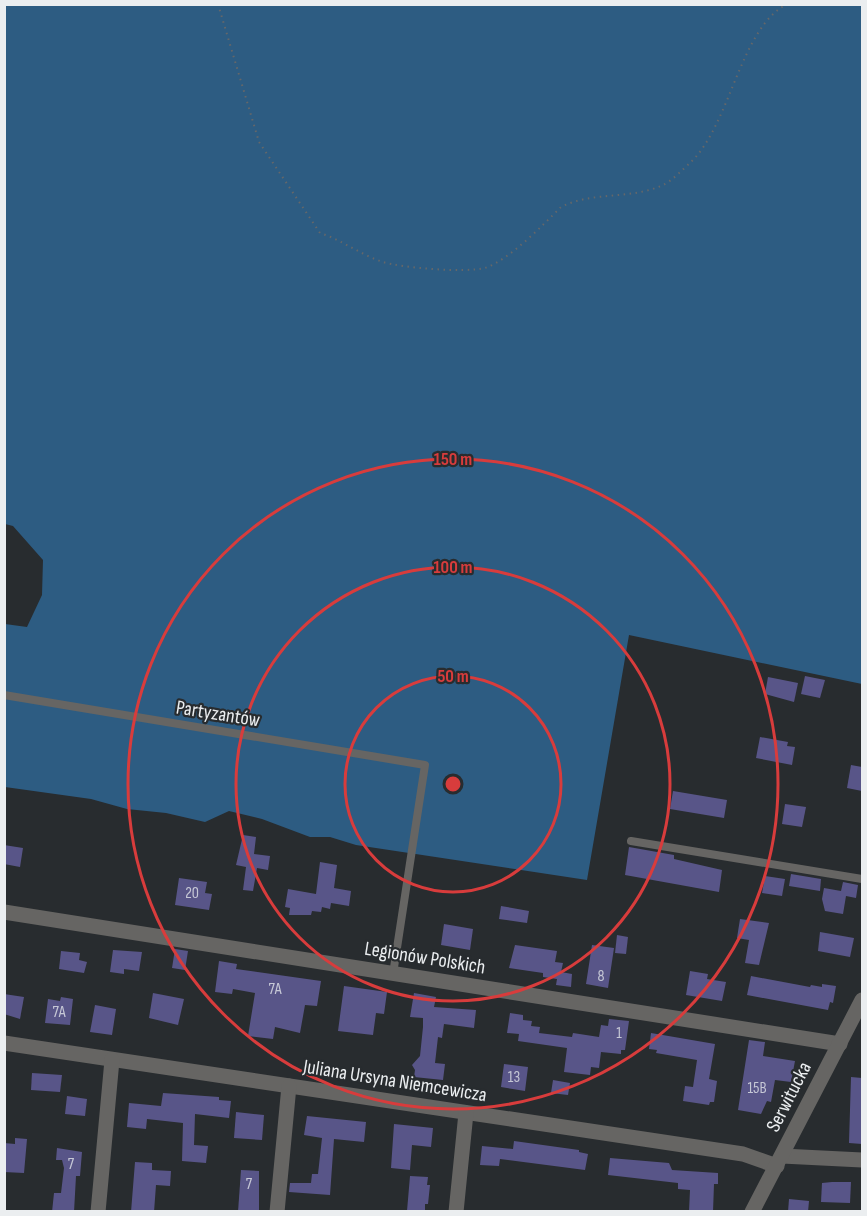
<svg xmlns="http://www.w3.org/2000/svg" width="867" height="1216" viewBox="0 0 867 1216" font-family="'Sofia Sans Condensed',sans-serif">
	<rect width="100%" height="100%" fill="#282c2f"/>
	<!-- forest -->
	<path fill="#2d5c82" d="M5,5H862V684L629,635L587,880L356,845L330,837H310L262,819L229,811L205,822L166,813L127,809L91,799L5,787V624L27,627L42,595L43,560L13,526L5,524Z"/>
	<!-- building -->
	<g fill="#585588">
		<path d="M805,676L825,680L820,698L801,694Z"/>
		<path d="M768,677L798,683L794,702L765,694Z"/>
		<path d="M760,737L788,742L787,746L795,747L792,765L756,758Z"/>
		<path d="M851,765L862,767V791L847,788Z"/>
		<path d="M673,791L727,800L724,818L670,809Z"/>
		<path d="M785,804L806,807L802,827L782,824Z"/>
		<path d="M243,835L256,837L254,854L270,856L268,870L257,868L253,891L243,890L246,867L236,865Z"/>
		<path d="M4,845L23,848L20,867L4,864Z"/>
		<path d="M629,847L674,855V859L722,870L719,892L625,875Z"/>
		<path d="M320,862L337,865L334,888L351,891L349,906L331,903L330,909L322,907L321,912L312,911L311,915H289L290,908L285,907L288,889L316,894Z"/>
		<path d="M791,874L821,879L820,891L789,886Z"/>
		<path d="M765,876L785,879L782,896L762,893Z"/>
		<path d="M179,878L207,882L205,893L212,894L209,910L175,905Z"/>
		<path d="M843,882L858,885L856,898L846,896L843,914L825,911L822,899L824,888L841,891Z"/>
		<path d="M501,906L529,911L527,923L499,919Z"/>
		<path d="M740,919L769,923L759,965L745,963L749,940L737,938Z"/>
		<path d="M444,924L473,929L470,950L441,945Z"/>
		<path d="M820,932L854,938L850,957L818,951Z"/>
		<path d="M617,935L628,937L626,954L615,953Z"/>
		<path d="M515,945L557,951L555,962L563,963L561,972L572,974L571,987L556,985L557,979L543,977V973L509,968Z"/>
		<path d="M592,945L614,948L608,988L586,984Z"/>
		<path d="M175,949L188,951L185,970L172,968Z"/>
		<path d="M113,950L142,952L139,971L124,969V974L110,972Z"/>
		<path d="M61,951L80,953L79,960L87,962L84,973L59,969Z"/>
		<path d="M219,961L237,964L236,969L321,981L317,1006L305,1005L300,1033L275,1027L273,1039L248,1036L255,993L233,989L232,994L215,992Z"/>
		<path d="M690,971L708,974L707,979L726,982L722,1001L686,995Z"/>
		<path d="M751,976L810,987L811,985L822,987V984L836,986L833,1003L830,1002L828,1010L747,995Z"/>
		<path d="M344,986L387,992L384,1014L376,1013L373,1035L338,1031Z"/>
		<path d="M153,993L184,999L178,1025L149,1018Z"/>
		<path d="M414,993L436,997L434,1007L476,1010L474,1028L444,1024L442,1038L438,1037L435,1063L445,1064L443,1080L414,1077L415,1070L412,1065L420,1056L423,1027V1018L410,1017Z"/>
		<path d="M4,994L24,997L20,1019L4,1014Z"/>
		<path d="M61,997L73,999L70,1025L45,1023L48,999L60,1001Z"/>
		<path d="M95,1005L116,1009L112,1035L90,1032Z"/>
		<path d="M510,1013L523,1015V1020L532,1021L531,1026L540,1027L539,1033L572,1037L573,1033L599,1037L601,1025L608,1026L609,1019L629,1021L625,1050H621V1054L601,1052L599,1068L591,1067L590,1075L564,1072L567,1048L518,1041L519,1034L507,1033Z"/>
		<path d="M651,1033L715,1044L709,1079L717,1081L714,1102H710L709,1105L683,1101L685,1086L693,1087L697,1060L656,1053L657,1050L649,1049Z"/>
		<path d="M749,1040L765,1042L763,1056L795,1061L791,1082L775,1080L771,1102L767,1101L761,1114L738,1110Z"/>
		<path d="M504,1064L528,1067L525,1091L501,1087Z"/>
		<path d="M32,1073L62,1075L60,1092L31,1090Z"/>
		<path d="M851,1077L862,1078V1144L849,1143Z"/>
		<path d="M553,1080L570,1083L568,1095L551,1093Z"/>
		<path d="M163,1093L219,1097V1100L231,1101L229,1118L195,1114L194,1145L208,1146L206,1163L182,1161L183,1123L147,1119L146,1129L127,1127L129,1103L161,1106Z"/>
		<path d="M67,1096L87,1099L85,1116L65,1114Z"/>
		<path d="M236,1112L264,1115L262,1140L234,1138Z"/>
		<path d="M307,1116L366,1122L364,1142L334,1139L330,1195L289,1192L290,1183H311L312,1174H318L322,1138L304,1135Z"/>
		<path d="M394,1124L433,1128L431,1147L412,1145L410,1170L391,1168Z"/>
		<path d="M15,1138L27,1139L24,1173L4,1172V1143L15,1144Z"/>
		<path d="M514,1141L579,1150V1152L588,1154L585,1170L500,1159L499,1166L480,1165L482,1146L513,1149Z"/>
		<path d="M57,1148L82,1152L80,1176H76L74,1212H52L54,1193H61L64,1168L62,1160H56Z"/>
		<path d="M610,1158L669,1163L672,1170L718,1173V1184H714L713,1212H689L690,1190L678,1189V1183L608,1175Z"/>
		<path d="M135,1162L152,1163V1170L171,1171L170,1186L156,1185L154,1212H131Z"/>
		<path d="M241,1170L259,1171V1212H238Z"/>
		<path d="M410,1176L428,1177L427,1185H430L428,1204H425V1212L407,1211Z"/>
		<path d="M832,1182H851L850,1203L821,1202L822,1183Z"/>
		<path d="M789,1199L809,1201L808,1212H788Z"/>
	</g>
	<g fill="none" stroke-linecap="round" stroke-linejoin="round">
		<!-- path -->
		<path stroke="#64676a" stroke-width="2" stroke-dasharray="1.5 4.5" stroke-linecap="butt" d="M218,4L259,142L320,233C342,240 361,255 383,262C402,268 466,273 485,268C509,260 543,225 561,207C592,191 631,200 663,185C672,181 683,169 691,162C731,123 740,28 787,4"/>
		<!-- service -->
		<g stroke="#666563" stroke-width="8">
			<path d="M4,695L425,765L393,974"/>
			<path d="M631,841L862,879"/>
		</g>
		<!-- minor -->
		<g stroke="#666563" stroke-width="15">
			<path d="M4,912L840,1044"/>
			<path d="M4,1043L743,1154L777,1166"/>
			<path d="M782,1156L862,1160"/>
			<path d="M98,1212L112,1060"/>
			<path d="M277,1212L289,1086"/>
			<path d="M456,1212L466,1113"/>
			<path d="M752,1212L862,1000"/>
		</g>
	</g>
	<!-- distance rings -->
	<g fill="none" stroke="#d83c3c" stroke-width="3">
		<circle cx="453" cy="784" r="108"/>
		<circle cx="453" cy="784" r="217"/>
		<circle cx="453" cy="784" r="325"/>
	</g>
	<g text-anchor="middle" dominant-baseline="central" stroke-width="4.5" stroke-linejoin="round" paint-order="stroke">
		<!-- number labels -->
		<g font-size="16" fill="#c6c8d6">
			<text x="192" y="893">20</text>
			<text x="601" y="976">8</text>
			<text x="275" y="989">7A</text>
			<text x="59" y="1012">7A</text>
			<text x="619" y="1033">1</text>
			<text x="514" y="1077">13</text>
			<text x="757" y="1088">15B</text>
			<text x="71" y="1164">7</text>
			<text x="249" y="1184">7</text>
		</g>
		<!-- street labels -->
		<g font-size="20" fill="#ebeef0" stroke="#282c2f">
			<text transform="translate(218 714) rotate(9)">Partyzantów</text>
			<text transform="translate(425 958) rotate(9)">Legionów Polskich</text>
			<text transform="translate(395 1081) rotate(9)">Juliana Ursyna Niemcewicza</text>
			<text transform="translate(789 1097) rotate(-63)">Serwitucka</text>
		</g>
	</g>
	<circle cx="453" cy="784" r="9" fill="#d83c3c" stroke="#282c2f" stroke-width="3"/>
	<g font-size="18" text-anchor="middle" font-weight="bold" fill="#d83c3c" stroke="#282c2f" stroke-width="4.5" stroke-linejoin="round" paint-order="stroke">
		<text x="453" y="465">150 m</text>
		<text x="453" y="573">100 m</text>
		<text x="453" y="682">50 m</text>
	</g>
	<!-- border -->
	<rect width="867" height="1216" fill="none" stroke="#ebeef0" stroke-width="12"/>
</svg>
